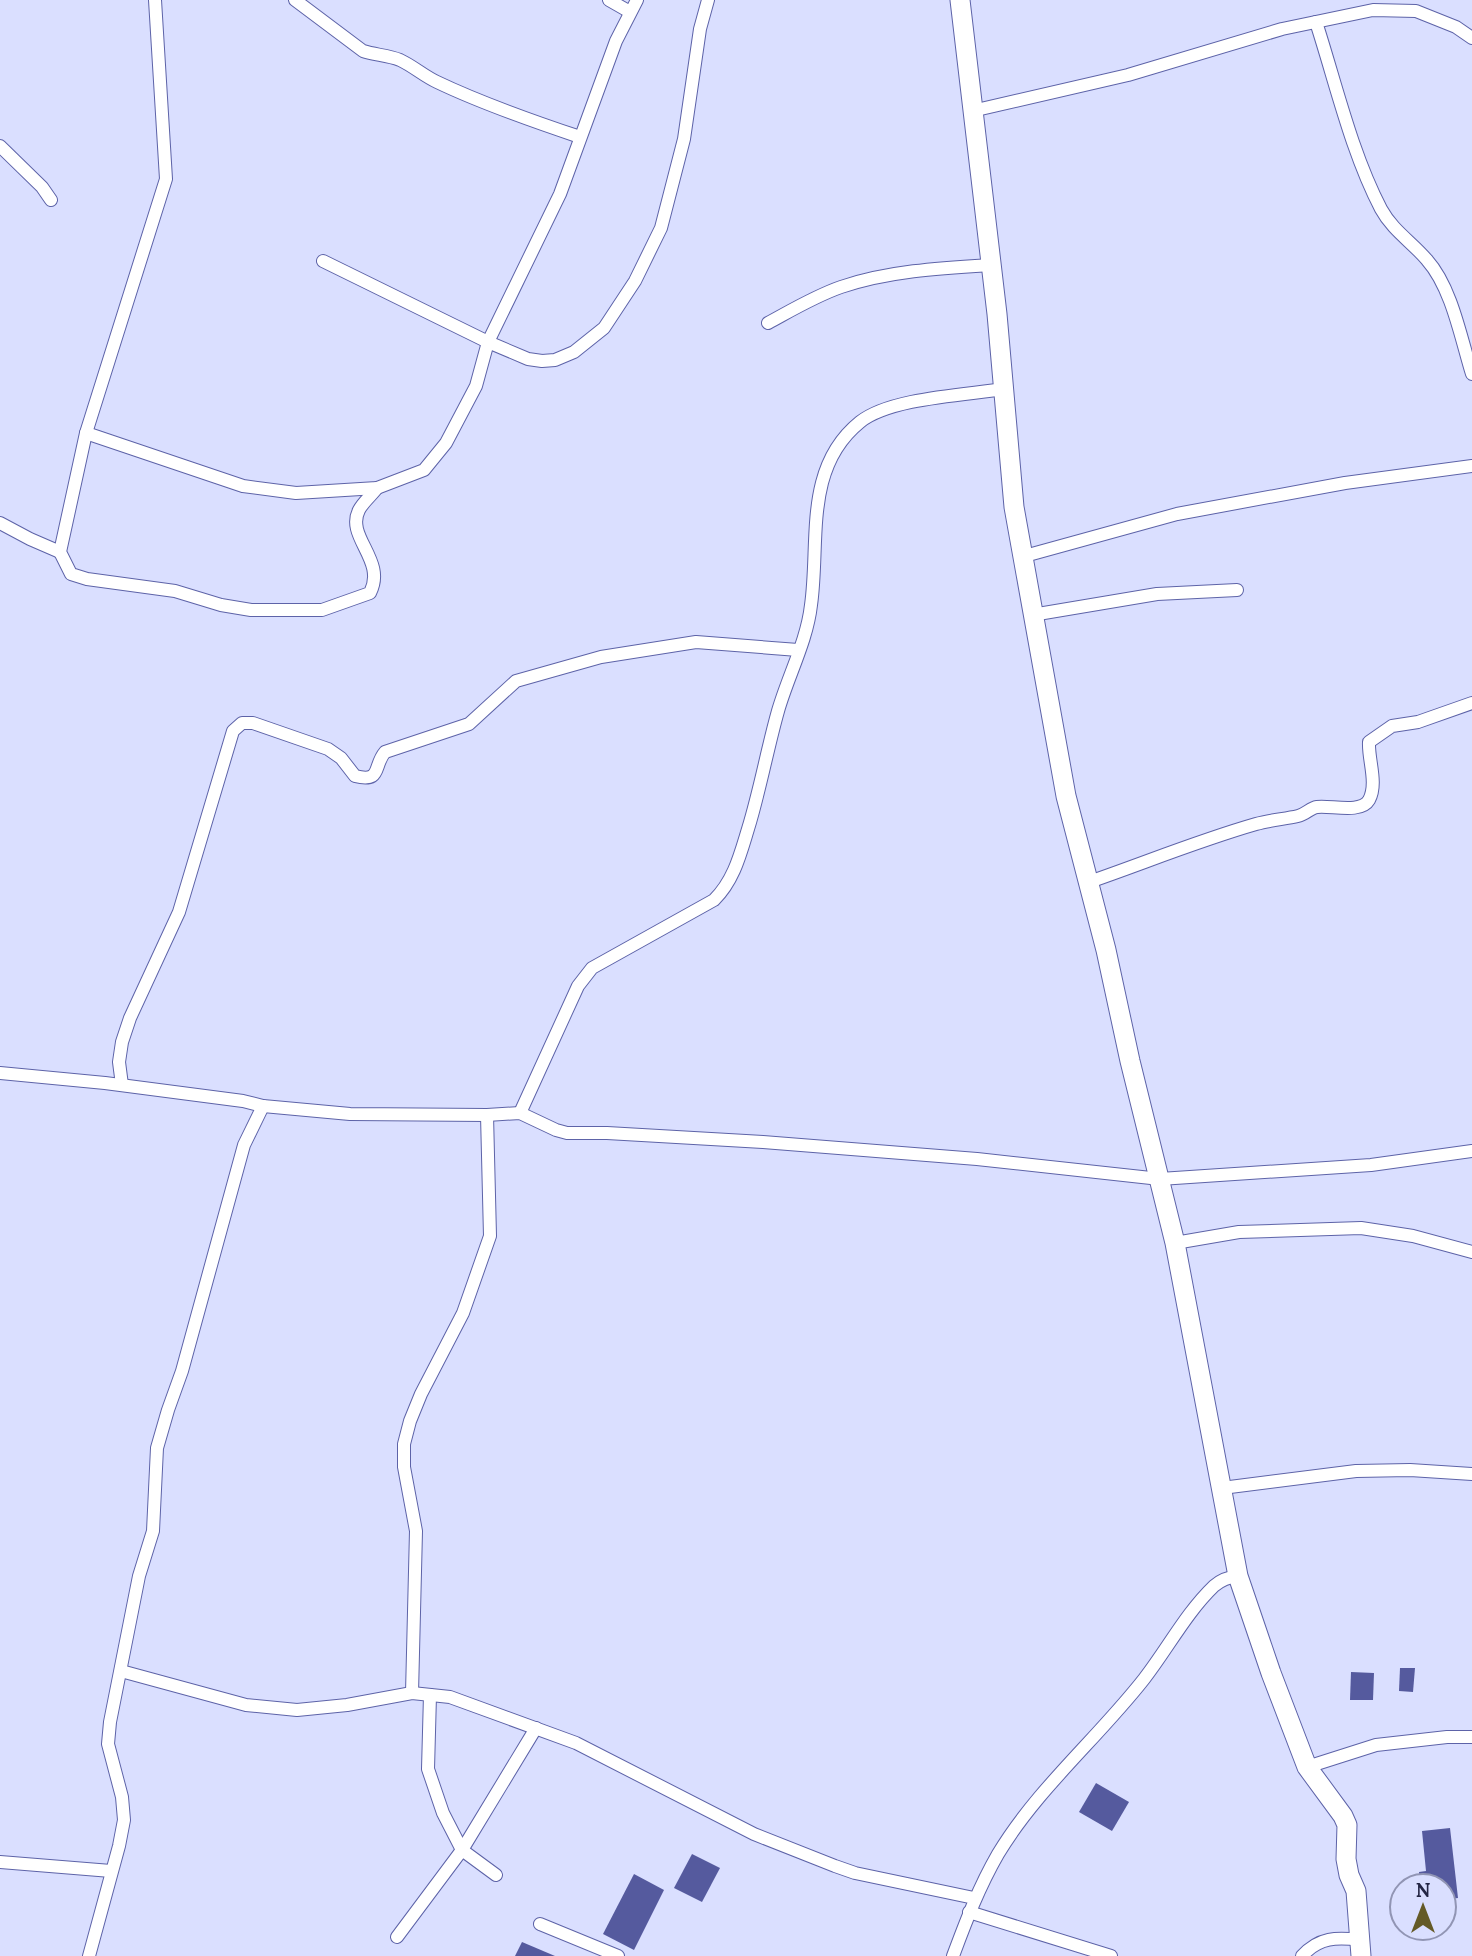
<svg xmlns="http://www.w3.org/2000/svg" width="1472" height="1956" viewBox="0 0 1472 1956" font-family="Lora,serif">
	<rect width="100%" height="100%" fill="#dadfff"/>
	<!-- building -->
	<g fill="#555a9e">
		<path d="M1400,1668H1415L1413,1692L1399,1691Z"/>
		<path d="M1351,1672L1374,1673L1373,1700H1350Z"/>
		<path d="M1096,1783L1129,1802L1112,1831L1079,1812Z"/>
		<path d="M1450,1828L1458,1898L1444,1900V1886H1420L1419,1872L1426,1871L1422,1831Z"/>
		<path d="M692,1854L720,1868L702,1902L674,1888Z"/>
		<path d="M634,1874L664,1890L634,1950L603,1934Z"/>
		<path d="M522,1942L555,1956H515Z"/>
	</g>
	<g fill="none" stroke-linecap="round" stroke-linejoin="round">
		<defs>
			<g id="street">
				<path d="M155,0L166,179L86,433L60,552L71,574L87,579L175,591L221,605L251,610H322L370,593C387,560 345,537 359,510C363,502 372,495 377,488"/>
				<path d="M295,0L363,51C375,55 388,55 400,60C413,66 424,76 437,82C483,104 532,121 580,137"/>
				<path d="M609,0L630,12"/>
				<path d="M1316,22C1336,84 1351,151 1381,209C1393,231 1412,242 1427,260C1452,288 1461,339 1472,374"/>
				<path d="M972,111L1128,75L1282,29L1373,10L1416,11L1456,27L1472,38"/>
				<path d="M0,146L42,187L51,200"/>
				<path d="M323,261L488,342L528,359L542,361L555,360L574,352L604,328L635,281L661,228L684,139L700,29L708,0"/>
				<path d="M768,323C792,310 815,296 841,287C888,271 941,268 990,265"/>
				<path d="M86,433L243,486L296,493L377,488L424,470L446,443L476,386L488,342L560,194L616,41L637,0"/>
				<path d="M0,523L30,539L60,552"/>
				<path d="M1021,557L1177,514L1345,483L1472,466"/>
				<path d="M1032,615L1157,594L1237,590"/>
				<path d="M1089,882C1144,863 1200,840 1256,824C1270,820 1285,819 1298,816C1306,814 1310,808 1317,807C1330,805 1361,814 1369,800C1378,783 1368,760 1369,742L1392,726L1418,722L1472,703"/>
				<path d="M0,1073L105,1083L243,1101L263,1106L350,1114L487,1115L520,1113L556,1130L567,1133H607L763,1142L977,1159L1160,1179L1371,1165L1472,1151"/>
				<path d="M122,1085L119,1062L122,1042L130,1018L179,912L233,731L242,723H253L328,749L341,758L355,776C382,783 373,766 385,752L469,724L516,681L601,657L696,642L798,650"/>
				<path d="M520,1113L578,986L592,968L714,900C734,880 740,855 748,829C760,790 767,750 778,711C788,676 807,641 811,605C820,542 803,468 860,422C890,398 965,395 1004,389"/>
				<path d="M1175,1243L1239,1232L1361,1228L1413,1236L1472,1252"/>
				<path d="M1222,1488L1356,1471L1410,1470L1472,1474"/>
				<path d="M121,1671L246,1705L297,1710L347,1705L412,1693L450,1697L576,1743L754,1834L835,1866L855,1873L974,1898"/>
				<path d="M412,1693L416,1531L404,1467V1444L410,1421L421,1394L463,1313L490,1236L487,1115"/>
				<path d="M430,1695L428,1769L443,1813L462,1850L496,1875"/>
				<path d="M1307,1767L1376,1745L1447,1737H1472"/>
				<path d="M0,1862L111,1871"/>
				<path d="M969,1912L1111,1956"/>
				<path d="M540,1924L618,1956"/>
				<path d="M397,1937L462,1850L536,1728"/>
				<path d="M89,1956L119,1846L124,1820L122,1797L108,1744L110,1722L139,1576L153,1531L157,1448L168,1410L182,1371L244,1145L263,1106"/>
				<path d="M953,1956C966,1921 979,1887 998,1854C1037,1789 1097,1739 1144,1679C1168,1648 1186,1613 1214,1586C1222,1579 1229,1577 1238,1576"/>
				<path d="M1302,1956C1319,1937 1337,1937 1360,1940"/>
			</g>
			<path id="secondary" d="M960,0L997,314L1014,507L1066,796L1106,950L1130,1061L1175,1243L1238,1576L1271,1673L1307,1767L1343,1816L1347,1825L1346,1859L1349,1875L1356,1891L1361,1956"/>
		</defs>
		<!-- street casing -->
		<use href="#street" stroke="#5d63a8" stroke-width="14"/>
		<!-- secondary casing -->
		<use href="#secondary" stroke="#5d63a8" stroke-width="21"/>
		<!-- street -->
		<use href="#street" stroke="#fff" stroke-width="12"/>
		<!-- secondary -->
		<use href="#secondary" stroke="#fff" stroke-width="19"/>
	</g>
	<!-- north arrow -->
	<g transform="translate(1423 1907)"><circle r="33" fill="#dadfff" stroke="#9195b4" stroke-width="2"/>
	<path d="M0-5L12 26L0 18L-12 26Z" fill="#645a27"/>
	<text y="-10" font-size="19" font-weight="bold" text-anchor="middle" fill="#242644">N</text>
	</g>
</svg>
